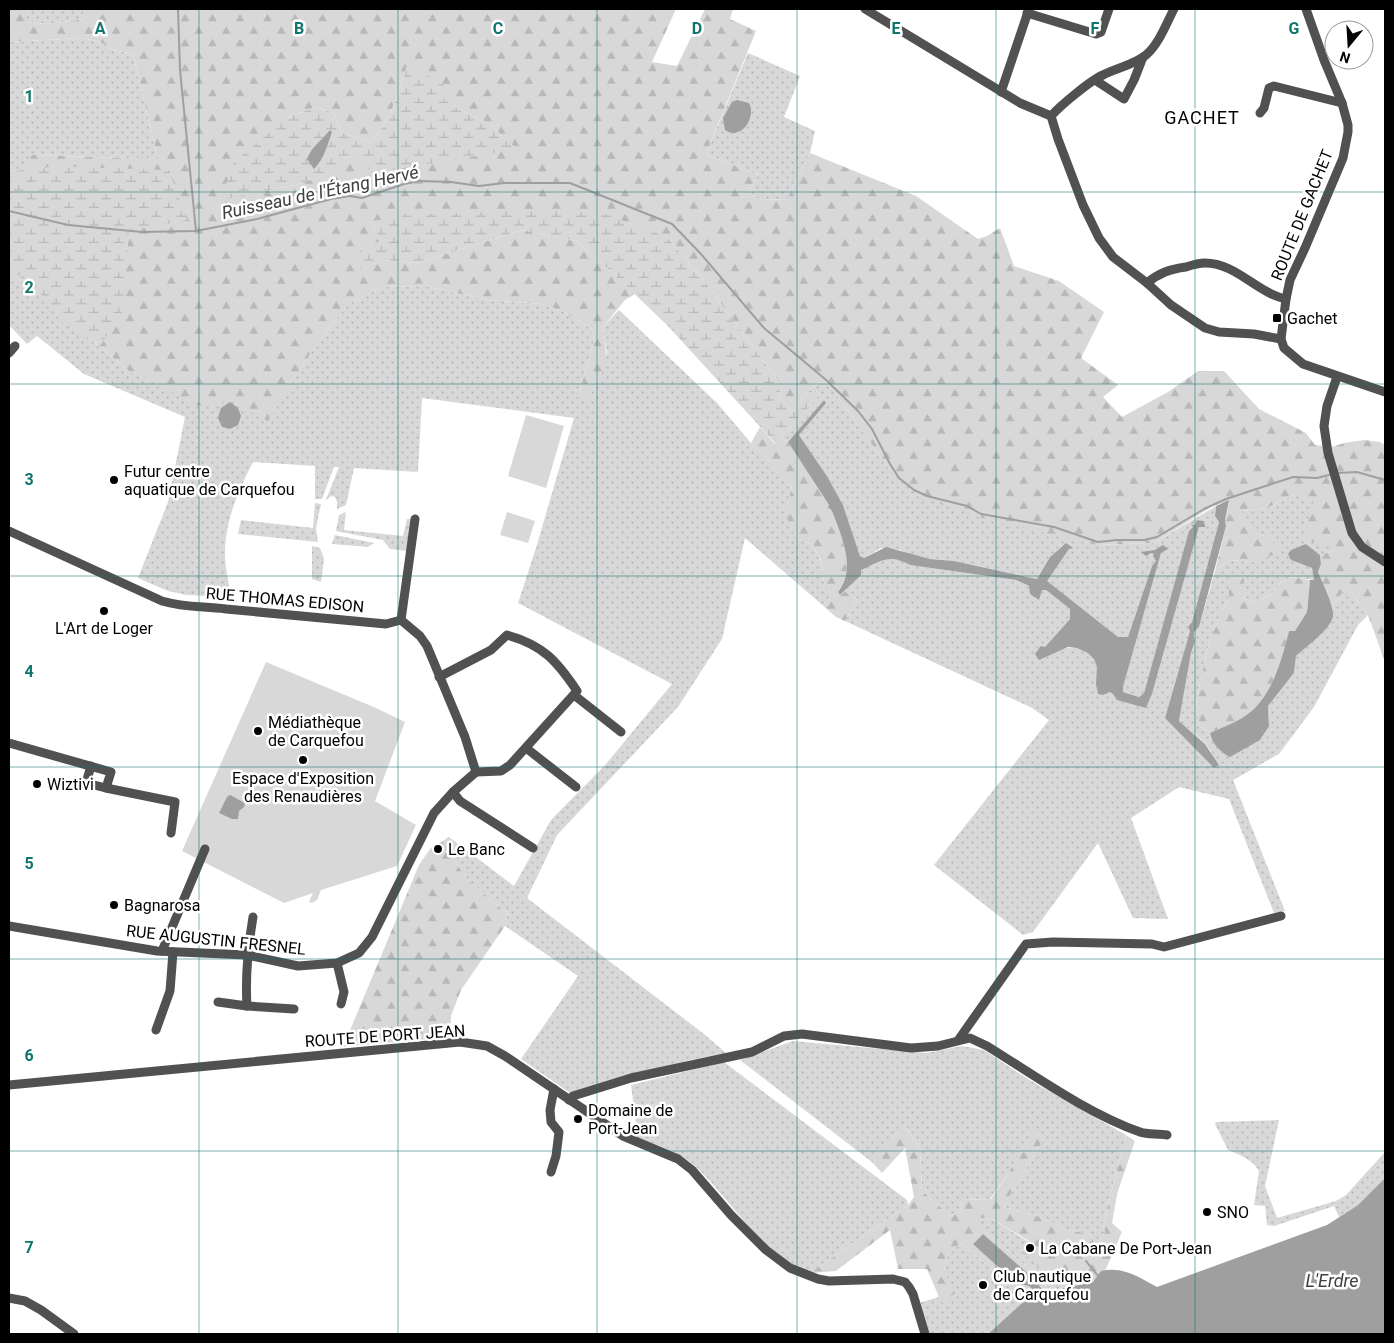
<svg xmlns="http://www.w3.org/2000/svg" width="1394" height="1343" viewBox="0 0 1394 1343" font-family="Roboto,sans-serif">
	<defs>
		<pattern id="grass-dots" width="8" height="8" patternUnits="userSpaceOnUse" patternTransform="scale(1.25)"><rect width="8" height="8" fill="#d8d8d8"/><path d="M2 2h.1M6 6h.1" fill="none" stroke="#b8b8b8" stroke-width="1.8" stroke-linecap="round"/></pattern>
		<pattern id="forest-firs" width="22" height="20" patternUnits="userSpaceOnUse" patternTransform="scale(1.25)"><rect width="22" height="20" fill="#d8d8d8"/><path d="M5 1l3.5 6h-7zM16 11l3.5 6h-7z" fill="#b8b8b8"/></pattern>
		<pattern id="wetland-marsh" width="20" height="14" patternUnits="userSpaceOnUse" patternTransform="scale(1.25)"><rect width="20" height="14" fill="#d8d8d8"/><path d="M1 5h8M5 5V1M11 12h8M15 12V8" fill="none" stroke="#b8b8b8"/></pattern>
	</defs>
	<rect width="100%" height="100%" fill="#fff"/>
	<!-- grass -->
	<g fill="url(#grass-dots)">
		<path d="M27,9H83L85,19L48,24L27,22Z"/>
		<path d="M82,38L102,42L108,49L133,54L158,159L33,155L24,170L9,171V42Z"/>
		<path d="M748,53L800,76L784,117L815,131L810,153L787,199L761,200L749,193L758,175L706,154Z"/>
		<path d="M9,272L46,299L62,322L80,331L129,371L153,382L228,399L268,420L310,354L348,304L382,287L425,286L488,300L542,304L562,311L592,329L594,341L578,397L607,353L603,327L619,310L717,403L751,443L768,459L773,471L792,487L786,508L798,539L811,544L821,561L824,582L831,593L828,602V610L745,538L722,639L678,707L557,835L527,898L704,1034L726,1053L690,1060L570,1093L521,1059L578,976L505,926L508,912L504,911L468,880L454,860L440,848L430,849L449,837L514,886L551,820L606,764L672,684L518,603L536,548L574,418L422,398L418,472L354,468L346,505L337,509V502L335,497L331,496L326,500L339,467H334L322,499H315V466L253,462C238,491 225,521 225,554C225,568 229,583 231,597L187,595L168,591L138,578L168,502L185,417L84,374L37,336L27,344L9,325Z"/>
		<path d="M827,382L894,475L1098,545L1154,543L1216,506L1215,516L1219,522L1192,622L1188,627L1190,631L1165,718L1214,759C1211,744 1190,731 1179,721L1191,653L1195,641C1193,634 1193,632 1199,627L1215,571L1229,560L1256,562L1268,537L1254,533L1241,511L1267,508L1299,492L1314,498L1340,549L1320,555L1306,544L1291,560L1312,568L1314,580L1292,577L1281,582L1274,592L1256,603L1244,598V579L1229,597L1210,638L1197,696L1196,709L1200,726L1210,733L1211,739L1269,726L1268,706L1294,673L1296,656C1311,642 1335,629 1331,607L1347,587L1368,615L1358,625L1314,707L1279,754L1233,780L1285,911L1274,913L1229,799L1179,787L1131,818L1168,919L1133,918L1098,843L1033,932L1023,935L934,865L1049,720L1032,708L845,621L858,600L845,591L856,578L860,570L888,558L900,559L910,565L1016,580L1030,587L1046,590L1070,609V619L1045,647L1035,654C1053,651 1095,637 1097,667C1098,676 1095,682 1098,691L1110,692L1146,708L1152,694L1199,527L1204,521L1197,520L1195,525L1192,524L1193,527L1189,532L1144,693L1139,697L1123,692V687L1161,553L1167,549L1151,553L1154,554L1157,561L1152,566L1128,637H1118L1046,581L1069,549L1062,546L1050,557L1037,579L954,561L930,559L909,554L900,550L881,548L864,558L860,556L843,505L827,476L799,435L826,402L824,400L788,442L781,438L819,395L814,385Z"/>
		<path d="M315,503L321,504L316,528L318,542L238,534L241,520L313,528Z"/>
		<path d="M346,512L344,530L403,536L407,519H411L407,551L390,549L383,540L336,531L339,515Z"/>
		<path d="M335,535L374,543L368,547L332,544Z"/>
		<path d="M312,546L320,548L324,559L321,582L312,579Z"/>
		<path d="M793,1041L926,1053L962,1046L984,1050L1028,1079L1126,1135L1103,1224L1105,1232L1096,1246L1090,1234L1067,1230L1038,1216L1003,1207L1044,1139L1033,1131L1009,1172L990,1199L962,1200L960,1212L951,1216L922,1191L920,1149L905,1126L873,1163L740,1060Z"/>
		<path d="M724,1062L907,1200L908,1205L810,1273C759,1253 733,1201 694,1165C677,1150 653,1144 632,1136L636,1124L631,1085Z"/>
		<path d="M1279,1120L1265,1186L1277,1218L1336,1201L1346,1195L1385,1152V1178L1358,1205L1339,1217L1334,1206L1274,1226L1267,1225L1265,1206L1254,1205L1259,1171C1251,1158 1241,1156 1228,1150L1215,1124L1216,1122Z"/>
		<path d="M977,1218L992,1219L1029,1242L1021,1251L1052,1271L1067,1287L1050,1291L1038,1276L983,1230Z"/>
		<path d="M961,1243L1013,1286L1021,1304L988,1334H928L919,1303L939,1297L942,1303L944,1271L948,1252Z"/>
	</g>
	<!-- forest -->
	<g fill="url(#forest-firs)" fill-rule="evenodd">
		<path d="M9,9H27V22L48,24L85,19L83,9H676L652,62L677,66L705,9H733L730,19L756,31L706,154L758,175L749,193L761,200L787,199L810,153L916,196L978,239L987,236L1000,228L1014,266L1059,281L1104,312L1081,358L1118,385L1103,397L1122,417L1168,392L1198,371H1224L1259,409L1306,433L1315,445L1332,447L1344,443L1364,440L1380,442L1385,445V662L1368,615L1347,587L1331,607L1318,572L1321,564L1320,555L1339,549L1304,539L1314,498L1304,499L1299,492L1267,508L1242,511L1254,533L1268,537L1282,551L1256,562L1229,560L1215,571L1226,526L1225,520L1229,501L1213,506L1154,543L1098,545L982,518L923,498L894,475L827,382L814,385L793,411L781,401L780,383L705,282L667,237L372,221L380,242L359,247L361,268L384,260L416,263L522,230L576,241L602,263L635,294L625,300L603,327C609,364 606,367 588,399L578,397L594,341L592,329L562,311L542,304L488,300L425,286L382,287L348,304L310,354L268,421L228,399L216,407L195,405L153,382L129,371L80,331L62,322L46,299L9,272V171L24,170L32,155L158,159L133,54L108,49L102,42L82,38L9,42ZM407,67L440,97L457,108L493,126L505,140L359,159L346,157L333,173L295,185L220,199L288,117L316,107L334,113L342,133L372,142L390,115Z"/>
		<path d="M760,427L775,444L781,438L788,442L829,505V509L832,511C841,537 857,567 838,592L840,595L845,591L858,600L845,621L836,617L828,610V602L831,593L824,582L821,560L811,544L798,539L789,527L786,508L792,487L772,471L768,459L751,443Z"/>
		<path d="M1237,572L1244,579V598L1256,603L1274,592L1281,582L1292,577L1310,580L1307,612L1295,631H1289C1281,662 1271,701 1242,718C1232,724 1220,728 1210,733L1200,726L1196,709L1197,696L1210,638L1229,597V575Z"/>
		<path d="M440,848L454,860L468,880L504,911L508,912L505,926L461,990L451,1016L450,1037L343,1047L419,865L430,849Z"/>
		<path d="M904,1125L920,1149L922,1191L951,1216L960,1212L962,1200L991,1199L1009,1172L1033,1130L1044,1139L1003,1207L1038,1216L1067,1230L1090,1234L1096,1246L1105,1232L1103,1224L1126,1135L1135,1141L1117,1194L1112,1223L1122,1232L1106,1269L1093,1282L1067,1287L1052,1271L1043,1270L1021,1251L1029,1241L992,1219L978,1218L983,1230L1038,1276L1050,1291L1042,1289L1031,1276L983,1234L973,1244L1022,1285L1029,1286L1033,1288L1030,1300L1021,1304L1013,1286L961,1243L948,1252L944,1271L955,1293L942,1304L927,1269H898L890,1230L836,1271L810,1273L908,1205L914,1197L905,1148L882,1173L873,1163Z"/>
	</g>
	<!-- wetland -->
	<g fill="url(#wetland-marsh)">
		<path d="M407,67L444,83L441,97L457,108L493,126L505,140L519,149L373,173L359,159L346,157L334,173L295,185L220,200L234,162L288,117L316,107L334,113L342,133L372,142L390,115Z"/>
		<path d="M50,166L169,170L187,220L129,231L123,311L100,346L80,331L62,322L46,299L9,267V172L22,179Z"/>
		<path d="M548,209L605,214L667,237L705,282L780,383L781,401L793,411L814,385L819,395L776,444L667,325L602,263L576,241L522,230L416,263L384,260L360,269L359,246L380,242L372,221L412,215Z"/>
	</g>
	<!-- green -->
	<g fill="#d8d8d8">
		<path d="M526,415L564,426L546,488L508,476Z"/>
		<path d="M507,512L535,521L528,543L500,535Z"/>
		<path d="M266,662L376,708L405,722L375,801L416,825L397,866L321,890L317,900L312,903L309,902L313,893L284,903L182,851Z"/>
	</g>
	<!-- water -->
	<g fill="#9f9f9f">
		<path d="M737,100L749,103C757,118 740,141 725,130L723,118L732,102Z"/>
		<path d="M330,130L332,132C327,146 324,159 314,169L307,159C313,144 321,142 330,130Z"/>
		<path d="M824,400L826,403L799,435L827,476L843,505L860,556L864,558L886,547L930,559L954,561L1037,579L1050,557L1066,543L1073,548L1069,549L1047,581L1118,637H1128L1152,566L1156,561L1153,556L1154,554L1151,553L1146,556L1141,552L1155,550L1163,545L1168,549L1161,553L1123,687V692L1139,697L1144,693L1189,531L1193,527L1191,524L1195,525L1197,520L1204,521L1205,527H1199L1152,694L1146,708L1117,700L1113,694L1110,692L1103,695L1098,694L1096,684L1097,667L1094,659L1088,653L1077,648L1068,647L1039,660L1035,654L1041,646L1045,647L1070,619V609L1046,590H1042L1039,600L1030,594L1029,586L1016,580L910,565C889,553 881,561 861,570V575L840,595L838,592C857,568 841,536 832,511L829,508V505L788,442Z"/>
		<path d="M230,402L238,408L241,416L238,425L230,429L222,427L218,418L221,408Z"/>
		<path d="M1229,500L1225,520L1226,526L1199,627C1193,632 1193,634 1195,641L1191,653L1179,721L1205,744L1219,765L1214,768L1165,718L1190,631L1188,627L1192,622L1219,522L1215,516L1216,506Z"/>
		<path d="M1306,544L1320,555L1321,564L1318,572C1322,582 1334,606 1333,616C1331,629 1306,647 1296,656L1294,673L1268,706L1269,726L1260,740L1230,757C1221,753 1211,742 1210,733C1220,728 1232,724 1242,718C1271,701 1281,662 1289,631H1295L1307,612L1310,580H1314L1312,568L1291,560L1288,554L1291,550Z"/>
		<path d="M230,795L245,803L244,807L239,811L238,819H232L219,813L227,797Z"/>
		<path d="M1385,1178V1334H988L1021,1304L1030,1299L1033,1290L1029,1286L1017,1284L973,1244L983,1234L1031,1276L1042,1289L1050,1291L1093,1282L1101,1271C1122,1266 1139,1277 1157,1287L1327,1225L1358,1205Z"/>
	</g>
	<g fill="none" stroke-linecap="round" stroke-linejoin="round">
		<!-- stream -->
		<g stroke="#9f9f9f" stroke-width="2">
			<path d="M178,9L180,70L196,231"/>
			<path d="M9,211L68,225L142,232L196,231L257,219L331,199L350,196L362,198L404,184L420,181L451,182L479,186L504,183H570L672,224L701,254L764,328L825,379L858,411L872,429L890,464L899,478L914,490L927,496L967,506L981,514L1054,527L1098,542L1117,540H1144L1157,537L1204,509L1226,499L1293,477L1317,478L1329,475"/>
			<path d="M1338,473L1357,472L1385,480"/>
			<path d="M1086,1261L1098,1276"/>
		</g>
		<!-- minor -->
		<g stroke="#515151" stroke-width="9">
			<path d="M865,9L1020,103L1051,116L1058,139L1083,205L1099,238L1113,257L1147,283L1171,305L1205,328L1219,332L1254,334L1281,339"/>
			<path d="M1306,9L1324,60L1342,103L1348,125V132L1343,158L1305,248L1290,280L1286,299L1281,339L1284,348L1303,364L1385,392"/>
			<path d="M1027,13L1096,34L1101,32L1109,9"/>
			<path d="M1095,80L1124,99L1134,80L1143,57"/>
			<path d="M1001,92L1029,9"/>
			<path d="M1260,113L1264,108L1269,88L1274,86L1342,103"/>
			<path d="M1051,116C1061,105 1091,80 1103,75C1116,68 1134,65 1146,55C1159,44 1166,24 1174,9"/>
			<path d="M1147,283C1159,273 1170,269 1186,267C1192,265 1199,263 1205,263C1236,263 1257,293 1286,299"/>
			<path d="M9,353L15,346"/>
			<path d="M1337,377L1327,406L1324,426L1328,453L1352,533L1362,547L1385,562"/>
			<path d="M9,531L162,601C186,608 202,606 226,609C280,614 333,619 386,624L401,620"/>
			<path d="M401,620L420,636L427,646L465,737L476,772"/>
			<path d="M401,620L415,519"/>
			<path d="M439,677L491,650L507,635C543,645 557,661 577,691L510,765L501,771L476,772"/>
			<path d="M574,695L621,732"/>
			<path d="M9,743L111,772L106,788L175,802L171,833"/>
			<path d="M526,748L576,787"/>
			<path d="M91,766L86,783L106,788"/>
			<path d="M453,792L460,801L533,848"/>
			<path d="M253,917C248,947 245,975 247,1006L294,1009"/>
			<path d="M9,926L157,951L247,955L298,966L337,963L359,953L372,937L434,813L453,792L476,772"/>
			<path d="M162,951L205,849"/>
			<path d="M337,963L344,992L341,1004"/>
			<path d="M218,1002L247,1006"/>
			<path d="M156,1030L170,991L173,952"/>
			<path d="M959,1039L1026,944L1053,942L1152,944L1164,947L1281,916"/>
			<path d="M9,1085L460,1042L487,1046L505,1056L623,1136L678,1159L692,1170L731,1215L766,1250L790,1268L818,1279L829,1281L893,1279L905,1282L909,1287L913,1294L925,1334"/>
			<path d="M569,1100L573,1096L631,1078L752,1052L784,1036L802,1034L911,1048L938,1046L970,1038L987,1046C1034,1075 1088,1114 1140,1132C1148,1135 1158,1133 1167,1135"/>
			<path d="M551,1172L556,1156L559,1132L551,1122L550,1110L554,1089"/>
			<path d="M9,1298L25,1301L41,1310L74,1334"/>
		</g>
	</g>
	<!-- grid -->
	<path fill="none" stroke="#0f766e" stroke-width="1" stroke-opacity="0.55" d="M199,9V1334M398,9V1334M597,9V1334M797,9V1334M996,9V1334M1195,9V1334M9,192H1385M9,384H1385M9,576H1385M9,767H1385M9,959H1385M9,1151H1385"/>
	<!-- markers -->
	<g fill="#000" stroke="#fff" stroke-width="2">
		<rect x="1272" y="313" width="10" height="10" rx="2.5"/>
		<circle cx="114" cy="480" r="5"/>
		<circle cx="104" cy="611" r="5"/>
		<circle cx="258" cy="731" r="5"/>
		<circle cx="303" cy="760" r="5"/>
		<circle cx="37" cy="784" r="5"/>
		<circle cx="438" cy="849" r="5"/>
		<circle cx="114" cy="905" r="5"/>
		<circle cx="578" cy="1119" r="5"/>
		<circle cx="1207" cy="1212" r="5"/>
		<circle cx="1030" cy="1248" r="5"/>
		<circle cx="983" cy="1285" r="5"/>
	</g>
	<g text-anchor="middle" dominant-baseline="central" stroke-width="5" stroke-linejoin="round" paint-order="stroke">
		<!-- street labels -->
		<g font-size="16" fill="#000" stroke="#fff">
			<text transform="translate(1302 215) rotate(-68)">ROUTE DE GACHET</text>
			<text transform="translate(285 600) rotate(5)">RUE THOMAS EDISON</text>
			<text transform="translate(216 940) rotate(6)">RUE AUGUSTIN FRESNEL</text>
			<text transform="translate(385 1036) rotate(-4)">ROUTE DE PORT JEAN</text>
		</g>
		<!-- poi labels -->
		<g font-size="16" fill="#000" stroke="#fff" text-anchor="start">
			<text x="1287" y="318">Gachet</text>
			<text x="124" y="471">Futur centre<tspan x="124" dy="18">aquatique de Carquefou</tspan></text>
			<text x="104" y="628" text-anchor="middle">L'Art de Loger</text>
			<text x="268" y="722">Médiathèque<tspan x="268" dy="18">de Carquefou</tspan></text>
			<text x="303" y="778" text-anchor="middle">Espace d'Exposition<tspan x="303" dy="18">des Renaudières</tspan></text>
			<text x="47" y="784">Wiztivi</text>
			<text x="448" y="849">Le Banc</text>
			<text x="124" y="905">Bagnarosa</text>
			<text x="588" y="1110">Domaine de<tspan x="588" dy="18">Port-Jean</tspan></text>
			<text x="1217" y="1212">SNO</text>
			<text x="1040" y="1248">La Cabane De Port-Jean</text>
			<text x="993" y="1276">Club nautique<tspan x="993" dy="18">de Carquefou</tspan></text>
		</g>
		<!-- neighbourhood labels -->
		<g font-size="18" letter-spacing="1" fill="#000" stroke="#fff">
			<text x="1202" y="117">GACHET</text>
		</g>
		<!-- water labels -->
		<g font-size="18" font-style="italic" fill="#404040" stroke="#fff">
			<text transform="translate(320 192) rotate(-12)">Ruisseau de l'Étang Hervé</text>
			<text x="1332" y="1280">L'Erdre</text>
		</g>
	</g>
	<g font-size="16" text-anchor="middle" font-weight="bold" fill="#0f766e" stroke="#fff" stroke-width="5" stroke-linejoin="round" paint-order="stroke">
		<text x="100" y="34">A</text>
		<text x="299" y="34">B</text>
		<text x="498" y="34">C</text>
		<text x="697" y="34">D</text>
		<text x="896" y="34">E</text>
		<text x="1095" y="34">F</text>
		<text x="1294" y="34">G</text>
		<text x="29" y="102">1</text>
		<text x="29" y="293">2</text>
		<text x="29" y="485">3</text>
		<text x="29" y="677">4</text>
		<text x="29" y="869">5</text>
		<text x="29" y="1061">6</text>
		<text x="29" y="1253">7</text>
	</g>
	<!-- border -->
	<rect width="1394" height="1343" fill="none" stroke="#000000" stroke-width="20"/>
	<!-- north arrow -->
	<g transform="translate(1349 45) rotate(198)"><circle r="24" fill="#ffffff" stroke="#999999"/>
	<path d="M0-4L9 19L0 12L-9 19Z" fill="#000000"/>
	<text y="-8" font-size="14" font-weight="bold" text-anchor="middle" fill="#000000">N</text>
	</g>
</svg>
